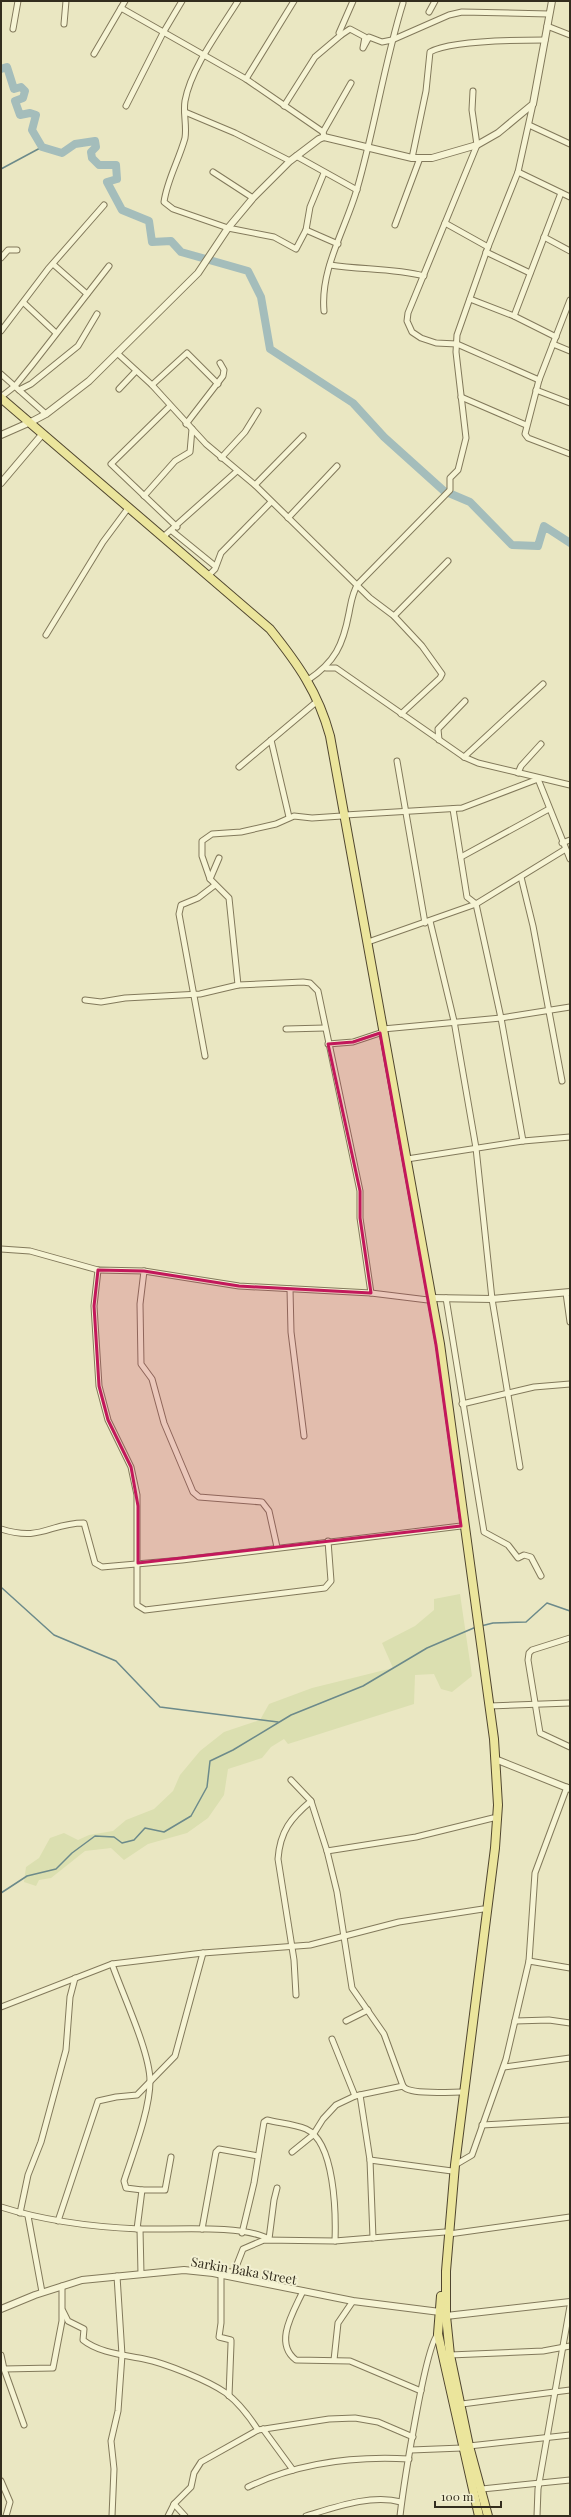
<svg xmlns="http://www.w3.org/2000/svg" width="571" height="2517" viewBox="0 0 571 2517" font-family="'Playfair Display',serif">
	<rect width="100%" height="100%" fill="#eae7c2"/>
	<!-- farmland -->
	<path fill="#dbdfb0" d="M460,1594L472,1676L452,1692L441,1689L434,1674L415,1675L414,1704L288,1744L284,1739L271,1747L262,1758L228,1769L224,1795L208,1818L187,1833L148,1844L124,1860L111,1848L85,1851L51,1878L39,1880L36,1886L24,1882L26,1867L39,1858L50,1838L64,1833L78,1840L89,1835L113,1831L126,1820L154,1809L173,1791L180,1775L200,1751L224,1732L260,1720L269,1704L312,1688L393,1668L382,1643L415,1626L434,1610V1599Z"/>
	<g fill="none" stroke-linecap="round" stroke-linejoin="round">
		<!-- stream -->
		<g stroke="#6c8a8a" stroke-width="1.5">
			<path d="M1,169L42,147"/>
			<path d="M2,1588L54,1635L116,1661L160,1707L278,1722"/>
			<path d="M481,1626L493,1623L526,1622L547,1603L570,1611"/>
			<path d="M1,1893L27,1876L56,1869L72,1853L95,1836L114,1837L122,1843L134,1840L145,1828L164,1832L191,1816L207,1787L210,1761L233,1750L291,1715L363,1686L427,1648L476,1627"/>
		</g>
		<!-- river -->
		<path stroke="#a4bdbb" stroke-width="8" d="M1,69L7,67L14,89L21,87L25,91L23,98L15,101L20,115L30,113L36,115L32,130L42,147L62,153L75,144L95,141L96,147L91,152L92,158L99,165H116L117,179L107,182L122,210L149,221L152,242L171,241L181,252L248,271L261,297L270,349L353,403L384,437L444,491L470,502L512,545L538,546L544,526L570,543"/>
		<defs>
			<g id="minor">
				<path d="M238,1C220,30 191,68 185,101C183,113 187,126 185,138C179,160 167,180 164,202L173,209L228,228L274,237L296,249L306,230L310,207L324,173"/>
				<path d="M121,8L246,79L323,132L324,137"/>
				<path d="M429,12L435,1"/>
				<path d="M64,24L66,1"/>
				<path d="M547,26L570,35"/>
				<path d="M13,29L18,1"/>
				<path d="M341,35L350,29L365,37L363,48L369,37L382,42L392,40L449,15L462,12L549,14"/>
				<path d="M94,54L125,1"/>
				<path d="M246,79L294,1"/>
				<path d="M473,91L472,110L477,145L408,313L407,321L412,332L421,338L436,343L457,344L539,380"/>
				<path d="M126,106L163,33L182,1"/>
				<path d="M284,106L315,57L341,35L339,33L353,1"/>
				<path d="M185,112L235,133L290,161"/>
				<path d="M529,125L570,144"/>
				<path d="M323,132L351,83"/>
				<path d="M296,156L357,190"/>
				<path d="M412,158L426,91L430,52C451,40 519,40 545,40"/>
				<path d="M213,172L253,198"/>
				<path d="M518,172L570,197"/>
				<path d="M445,223L488,247"/>
				<path d="M395,225L420,158"/>
				<path d="M306,230L338,244"/>
				<path d="M544,237L570,251"/>
				<path d="M486,252L530,273"/>
				<path d="M1,258L8,250H17"/>
				<path d="M53,264L87,294"/>
				<path d="M330,265C362,270 393,268 424,276"/>
				<path d="M470,299L514,316L556,337"/>
				<path d="M570,300L539,380L525,434L528,438L570,454"/>
				<path d="M24,303L56,333"/>
				<path d="M324,311C320,269 346,228 357,189C375,127 384,64 403,3"/>
				<path d="M514,316L561,193"/>
				<path d="M1,331L48,269L104,205"/>
				<path d="M553,344L570,351"/>
				<path d="M117,353L152,385L206,444L255,485L370,598L394,616L422,646L442,674L440,678L401,714"/>
				<path d="M1,374L46,414"/>
				<path d="M152,385L187,353L218,384"/>
				<path d="M119,389L136,371"/>
				<path d="M19,390L31,384L78,346L97,314"/>
				<path d="M536,390L570,403"/>
				<path d="M1,397L15,386L32,365L109,266"/>
				<path d="M461,397L526,425"/>
				<path d="M170,406L111,464L177,527"/>
				<path d="M186,424L223,376L224,370L220,363"/>
				<path d="M221,458L245,432L258,411"/>
				<path d="M255,485L303,436"/>
				<path d="M144,496L175,461L190,452L192,429"/>
				<path d="M288,518L337,466"/>
				<path d="M172,531L215,566"/>
				<path d="M163,537L237,471"/>
				<path d="M208,576L215,569L221,553L271,502"/>
				<path d="M394,616L448,561"/>
				<path d="M46,635L103,542L126,511"/>
				<path d="M326,668H336L346,675L464,757L478,763L570,785"/>
				<path d="M308,680C335,662 343,645 349,613C351,603 352,593 358,584L450,490V478L458,470L466,438L456,352L457,335L488,247L518,172L533,104"/>
				<path d="M271,740L289,817"/>
				<path d="M439,740L438,729L465,701"/>
				<path d="M464,757L543,684"/>
				<path d="M397,761L425,923"/>
				<path d="M239,767L315,703"/>
				<path d="M518,773L521,766L541,744"/>
				<path d="M453,809L467,897L476,904L501,1018L523,1141"/>
				<path d="M345,815L462,808L538,779L570,859"/>
				<path d="M562,843L570,840"/>
				<path d="M461,857L549,809"/>
				<path d="M521,877L533,926L562,1081"/>
				<path d="M210,879L219,858"/>
				<path d="M430,921L454,1021L476,1148L492,1299L520,1467"/>
				<path d="M368,942L476,904L564,850"/>
				<path d="M238,985L229,898L210,879L202,856V841L212,834L241,832L276,824L294,816L312,818L342,816"/>
				<path d="M85,1000L101,1002L125,998L200,994L238,985L303,982L310,983L318,991L360,1191V1218L371,1293"/>
				<path d="M286,1029L325,1028"/>
				<path d="M383,1029L501,1018L570,1007"/>
				<path d="M328,1044L353,1042L380,1033"/>
				<path d="M205,1056L179,914L181,905L198,898L215,885"/>
				<path d="M407,1159L523,1141L570,1137"/>
				<path d="M1,1249L30,1251L98,1270L144,1271L239,1286L371,1293L428,1300"/>
				<path d="M98,1270L94,1306L99,1386L108,1420L131,1467L137,1495V1605L145,1610L325,1588L331,1581L328,1541"/>
				<path d="M144,1271L140,1304L141,1364L152,1379L164,1423L193,1492L199,1497L262,1502L269,1511L277,1547"/>
				<path d="M290,1289L291,1332L304,1436"/>
				<path d="M566,1293L570,1322"/>
				<path d="M446,1298L484,1532L508,1545L518,1558L524,1555L531,1557L541,1576"/>
				<path d="M462,1404L534,1387L570,1384"/>
				<path d="M1,1529C42,1542 49,1523 84,1523L95,1563L102,1567L182,1560L461,1526"/>
				<path d="M570,1638L532,1650L529,1653L528,1660L540,1733L570,1747"/>
				<path d="M489,1706L570,1703"/>
				<path d="M291,1780L311,1801L327,1851L337,1892L352,1988L384,2034L403,2086"/>
				<path d="M327,1851L416,1837L493,1818"/>
				<path d="M529,1961L570,1968"/>
				<path d="M112,1964C122,1993 150,2052 150,2081C150,2110 133,2153 124,2181L126,2188L142,2190H165L171,2157"/>
				<path d="M296,1995L294,1960L278,1859C280,1831 291,1818 311,1801"/>
				<path d="M1,2007L112,1964L203,1953L310,1945L399,1922L483,1909"/>
				<path d="M346,2021L368,2010"/>
				<path d="M515,2021L549,2020L570,2023"/>
				<path d="M332,2039L355,2096"/>
				<path d="M504,2067L570,2058"/>
				<path d="M360,2095L370,2160L373,2238"/>
				<path d="M482,2125L570,2120"/>
				<path d="M292,2152L313,2135L323,2119L336,2105L355,2096L403,2086C408,2095 450,2092 461,2092"/>
				<path d="M370,2160L452,2171"/>
				<path d="M455,2165L472,2155L506,2059L529,1961L535,1873L567,1787"/>
				<path d="M1,2207C45,2221 93,2227 139,2229C172,2230 242,2224 269,2239L274,2200L277,2188"/>
				<path d="M20,2213L28,2175L41,2142L66,2050L70,1997L75,1978"/>
				<path d="M28,2216L42,2292"/>
				<path d="M58,2221L98,2101L116,2097L137,2095L175,2056L203,1953"/>
				<path d="M137,2229L142,2190"/>
				<path d="M140,2229L141,2274"/>
				<path d="M202,2229L216,2152L219,2149L258,2156"/>
				<path d="M242,2233L254,2183L264,2122L267,2120C279,2123 294,2124 306,2129C335,2142 336,2214 335,2241"/>
				<path d="M449,2234L570,2217"/>
				<path d="M215,2271L234,2272L243,2249L264,2240L335,2241L445,2232"/>
				<path d="M221,2275V2323L219,2337L231,2340V2344L229,2396"/>
				<path d="M303,2291C294,2311 273,2343 296,2360L350,2361L421,2391"/>
				<path d="M63,2311L68,2321L84,2329L83,2340C99,2353 125,2355 144,2359C165,2363 209,2381 226,2393C239,2403 249,2416 258,2430"/>
				<path d="M1,2355L4,2369L24,2425"/>
				<path d="M450,2355L543,2351L570,2346"/>
				<path d="M334,2360L338,2323L353,2301"/>
				<path d="M4,2369L53,2368L62,2321V2286"/>
				<path d="M462,2404L570,2390"/>
				<path d="M263,2429L293,2470"/>
				<path d="M469,2446L570,2435"/>
				<path d="M411,2450L462,2448"/>
				<path d="M1,2481L10,2502L6,2516"/>
				<path d="M248,2487C298,2463 355,2456 409,2459"/>
				<path d="M482,2489L570,2480"/>
				<path d="M174,2504L185,2516"/>
				<path d="M112,2516L114,2469L111,2441L118,2411L122,2355L117,2276"/>
				<path d="M168,2516L174,2504L191,2487L194,2473L201,2462L258,2430L329,2419L355,2418L378,2422L413,2437"/>
				<path d="M306,2516C336,2507 371,2494 401,2502"/>
				<path d="M400,2516C403,2490 425,2346 438,2334"/>
				<path d="M537,2516L538,2489L570,2306"/>
			</g>
			<g id="tertiary">
				<path d="M29,423L46,414L89,381L198,273L228,228L253,198L290,161L319,139L324,137L412,158H432L477,145L498,133L533,104L552,1"/>
				<path d="M1,435L26,424"/>
				<path d="M1,483L40,437"/>
				<path d="M431,1298L492,1299L570,1292"/>
				<path d="M495,1759L570,1789"/>
				<path d="M1,2309L35,2295L82,2280L184,2270L213,2273L353,2301L440,2312"/>
				<path d="M446,2316L570,2302"/>
			</g>
			<g id="primary">
				<path d="M1,398L270,629C298,664 318,692 330,736L440,1344L494,1739L498,1805L495,1848L455,2165L446,2271V2316L450,2355L469,2446L488,2516"/>
				<path d="M441,2296L438,2334L479,2516"/>
			</g>
		</defs>
		<!-- minor casing -->
		<use href="#minor" stroke="#82795b" stroke-width="7"/>
		<!-- tertiary casing -->
		<use href="#tertiary" stroke="#82795b" stroke-width="8"/>
		<!-- primary casing -->
		<use href="#primary" stroke="#50462f" stroke-width="10"/>
		<!-- minor -->
		<use href="#minor" stroke="#f6f4d4" stroke-width="5"/>
		<!-- tertiary -->
		<use href="#tertiary" stroke="#f6f4d4" stroke-width="6"/>
		<!-- primary -->
		<use href="#primary" stroke="#ebe59c" stroke-width="8"/>
	</g>
	<!-- marked area -->
	<path fill="#c2185b" fill-opacity="0.2" stroke="#c2185b" stroke-width="3" stroke-linejoin="round" d="M380,1033L436,1345L461,1526L138,1563V1506L131,1467L108,1420L99,1386L94,1306L98,1270L144,1271L239,1286L371,1293L360,1218V1191L328,1044L353,1042Z"/>
	<g text-anchor="middle" dominant-baseline="central" stroke-width="4" stroke-linejoin="round" paint-order="stroke">
		<!-- street labels -->
		<g font-size="13" fill="#332d1e" stroke="#f2f0d1">
			<text transform="translate(244 2270) rotate(10)">Sarkin Baka Street</text>
		</g>
	</g>
	<!-- border -->
	<rect width="571" height="2517" fill="none" stroke="#332d1e" stroke-width="4"/>
	<!-- scale -->
	<path d="M435 2501v6h66v-6" fill="none" stroke="#332d1e" stroke-width="2"/>
	<text x="441" y="2501" font-size="12" fill="#332d1e" stroke="#f2f0d1" stroke-width="3" paint-order="stroke">100 m</text>
</svg>
